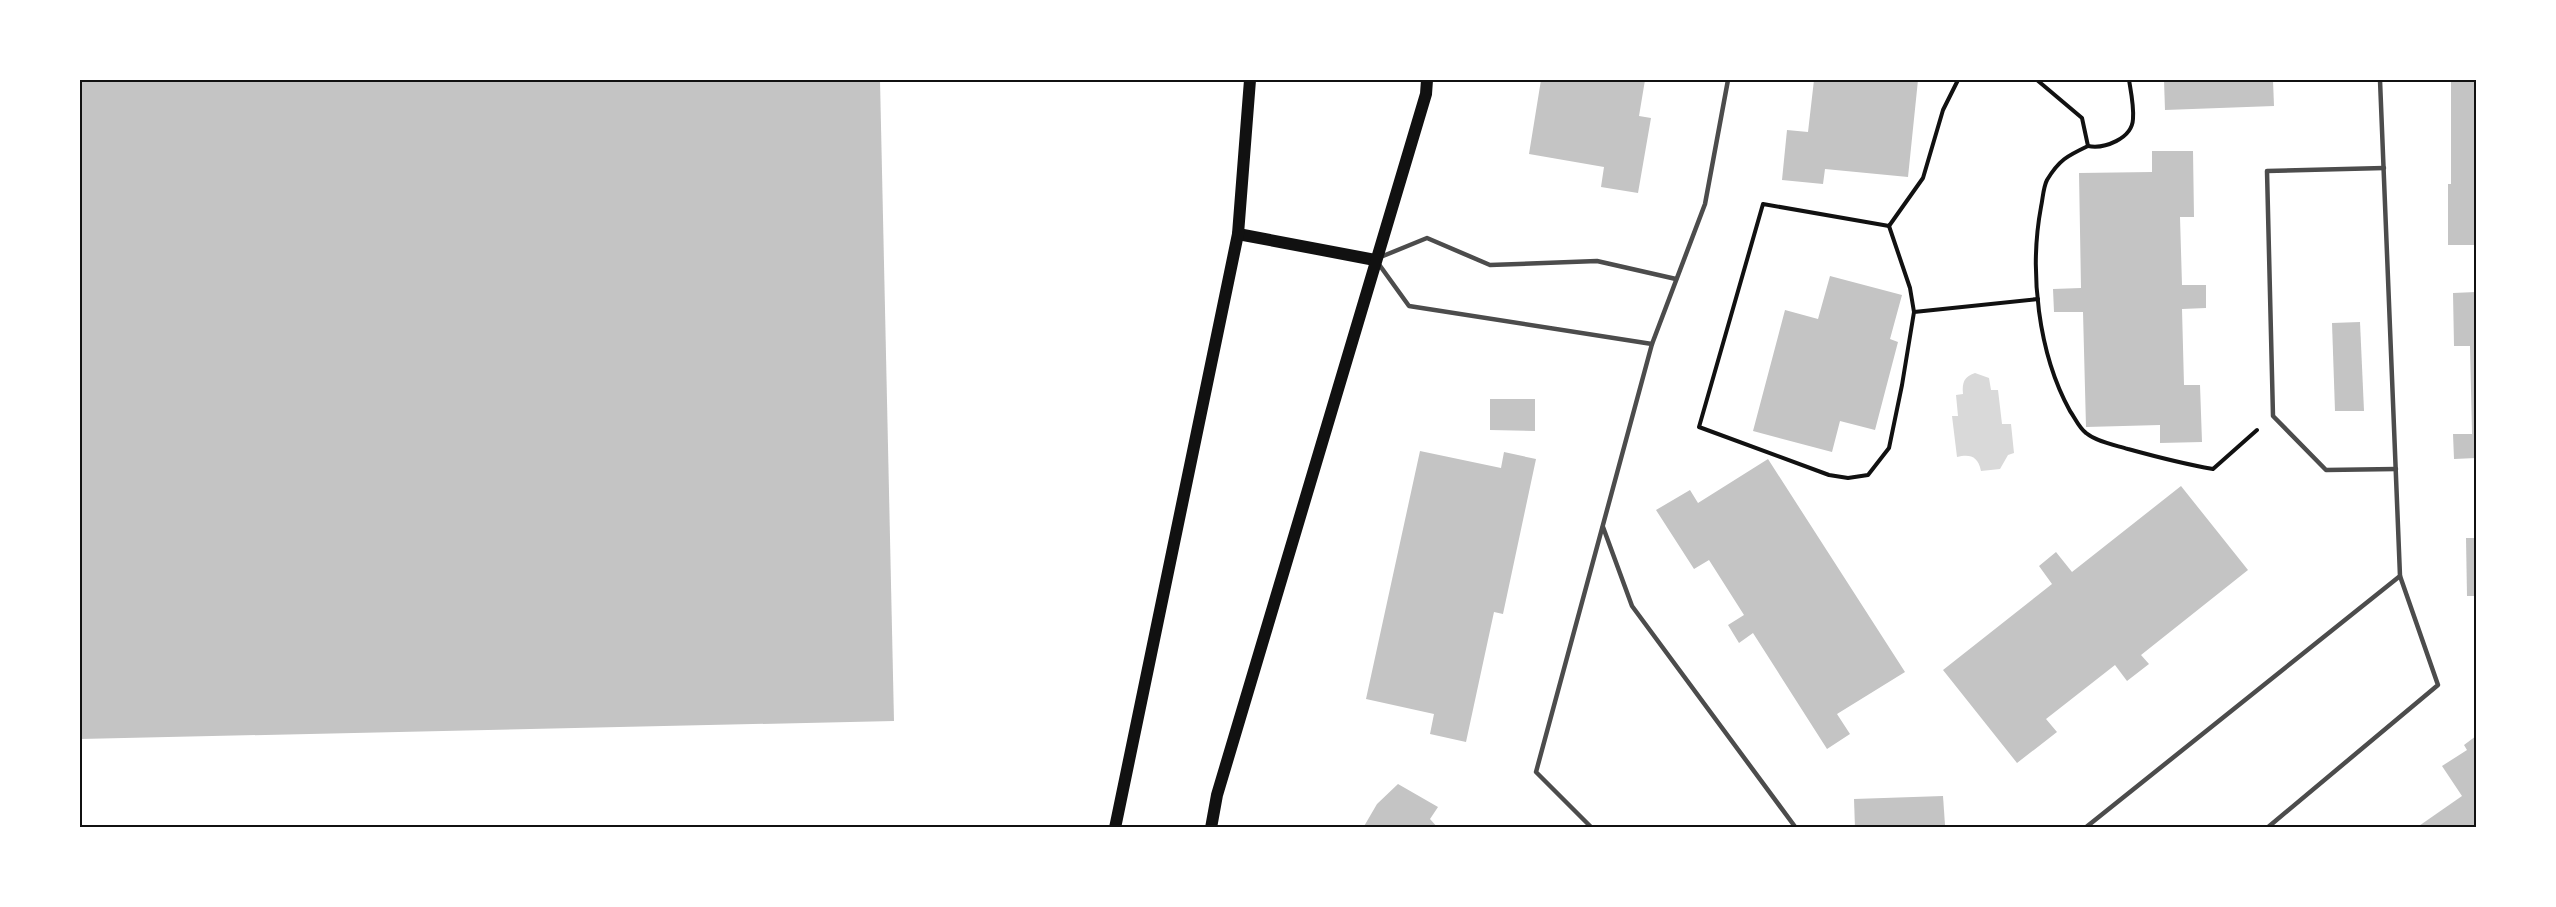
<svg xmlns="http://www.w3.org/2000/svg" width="2556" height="907" viewBox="0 0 2556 907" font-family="Lora,serif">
	<rect width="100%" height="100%" fill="#fff"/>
	<!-- water -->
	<path fill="#d9d9d9" d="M1975,373L1989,378L1991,390H1998L2002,424H2011L2014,453L2008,455L2000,469L1981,471C1978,456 1970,454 1957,457L1952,416H1958L1956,395L1963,394C1962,382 1964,377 1975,373Z"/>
	<!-- building -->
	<g fill="#c4c4c4">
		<path d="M80,80H880L894,721L80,739Z"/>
		<path d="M1541,80H1645L1639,116L1651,118L1638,193L1601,187L1604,167L1529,154Z"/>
		<path d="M1814,80H1918L1908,177L1825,169L1823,184L1782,180L1787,130L1808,132Z"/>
		<path d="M2164,80H2273L2274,106L2165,110Z"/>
		<path d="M2451,80H2476V245H2448V184H2451Z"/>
		<path d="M2152,151H2193L2194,217H2180L2182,285H2206V308L2182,309L2184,385H2200L2202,442L2160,443V425L2086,427L2083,312H2054L2053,289L2081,288L2079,173L2152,172Z"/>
		<path d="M1830,276L1902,295L1890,339L1898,342L1875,430L1840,421L1832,452L1753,431L1785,310L1818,319Z"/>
		<path d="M2476,292V458L2454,459L2453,434H2472L2470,346H2454L2453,293Z"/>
		<path d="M2360,322L2364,411H2335L2332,323Z"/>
		<path d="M1490,399H1535V431L1490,430Z"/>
		<path d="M1420,451L1501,468L1504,452L1536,459L1503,614L1494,612L1466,742L1430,734L1434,714L1366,699Z"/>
		<path d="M1768,459L1905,672L1837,714L1850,734L1827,749L1753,633L1739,643L1728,625L1744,615L1709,560L1694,569L1656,510L1690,490L1698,503Z"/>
		<path d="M2181,486L2248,570L2141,655L2149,664L2127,681L2115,665L2046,719L2057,732L2017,763L1943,670L2052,584L2039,566L2056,552L2072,572Z"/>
		<path d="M2466,538H2476V596H2467Z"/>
		<path d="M2476,736V828H2416L2462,796L2442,766L2467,750L2464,745Z"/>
		<path d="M1398,784L1438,807L1430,819L1438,828H1363L1377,804Z"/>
		<path d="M1943,796L1945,825L1855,828L1854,799Z"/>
	</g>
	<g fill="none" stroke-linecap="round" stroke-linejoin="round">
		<!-- path -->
		<g stroke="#111" stroke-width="4">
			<path d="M1958,80L1943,110L1923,178L1889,226L1763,204L1699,427L1829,475L1848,478L1868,475L1889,448L1902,385L1914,312L2038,299"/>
			<path d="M2037,80L2082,118L2088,146C2067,156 2059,160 2047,180C2043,188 2043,198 2041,207C2029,271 2038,353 2070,411C2075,418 2079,428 2086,433C2097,442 2115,445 2128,449C2157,457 2184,464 2213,469L2257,430"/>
			<path d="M2088,146C2104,149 2132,139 2133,119C2134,106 2131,92 2129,80"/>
			<path d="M1889,226L1910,288L1914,312"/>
		</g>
		<!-- service -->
		<g stroke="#4c4c4c" stroke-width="4.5">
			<path d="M2384,168L2267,171L2273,416L2326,470L2396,469"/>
			<path d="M1378,258L1427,238L1490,265L1597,261L1676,279"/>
			<path d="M1378,263L1409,306L1652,344"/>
			<path d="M1603,527L1632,606L1796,828"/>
			<path d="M1592,828L1536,772L1652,344L1705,204L1728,80"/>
			<path d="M2085,828L2400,576L2380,80"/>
			<path d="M2267,828L2438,685L2400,576"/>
		</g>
		<!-- secondary -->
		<g stroke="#111" stroke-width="12">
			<path d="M1238,234L1375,260"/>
			<path d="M1115,828L1238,234L1250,80"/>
			<path d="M1211,828L1217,795L1426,94L1427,80"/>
		</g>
	</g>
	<!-- border -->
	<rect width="2556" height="907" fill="none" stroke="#ffffff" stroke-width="162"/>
	<rect x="81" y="81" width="2394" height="745" fill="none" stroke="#111" stroke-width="2"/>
</svg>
